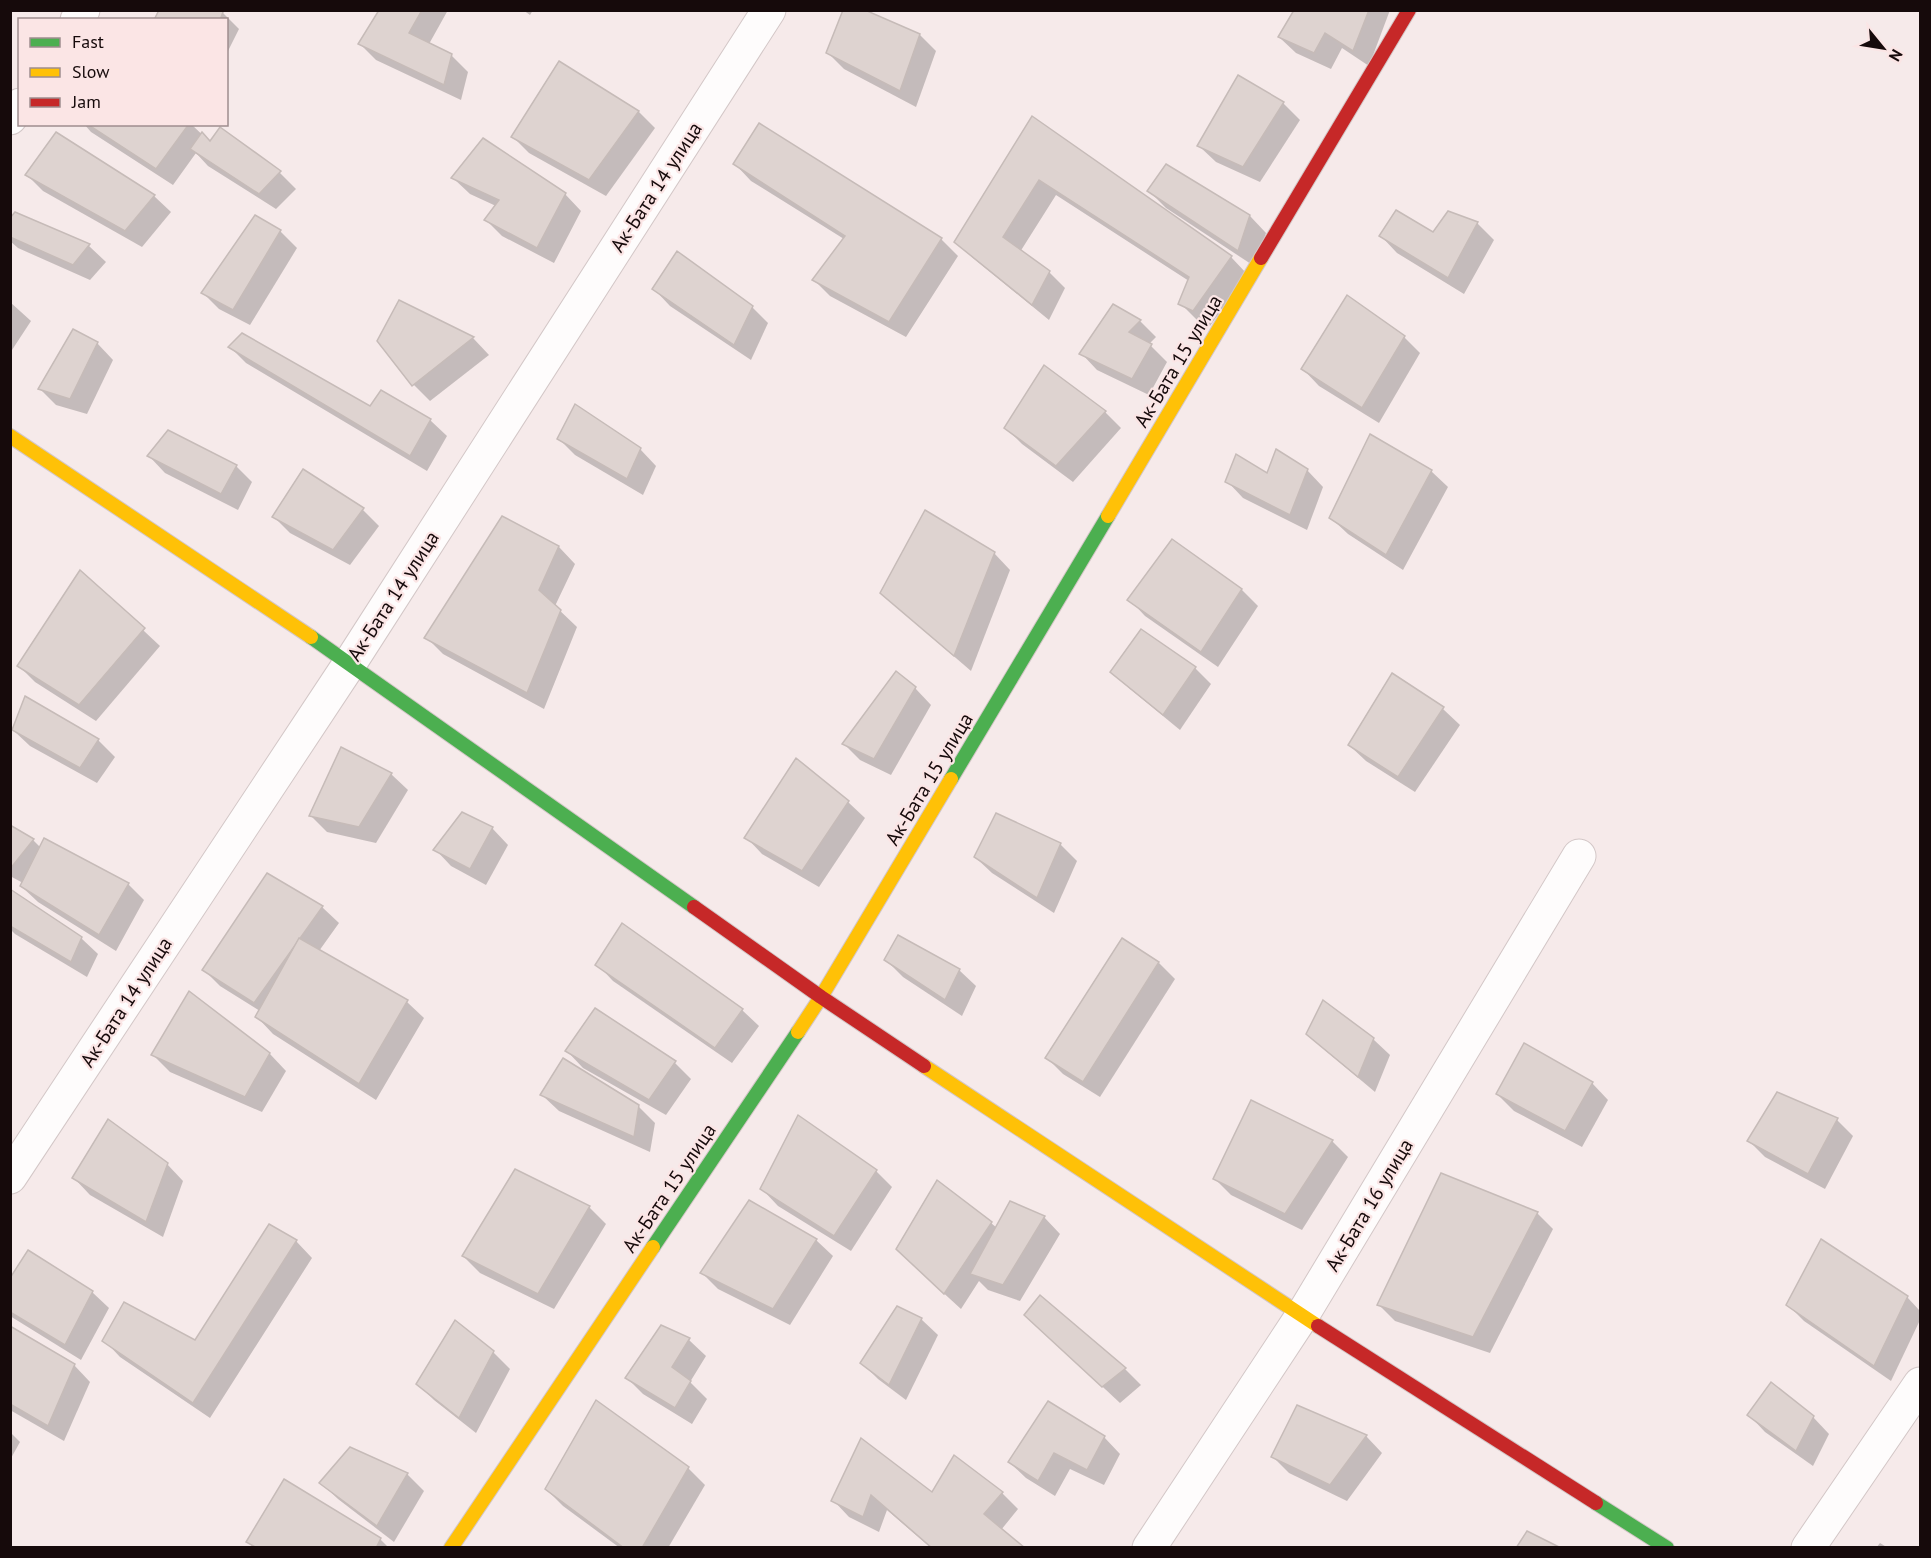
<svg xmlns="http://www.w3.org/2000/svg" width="1931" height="1558" viewBox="0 0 1931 1558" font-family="'PT Sans',sans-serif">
	<rect width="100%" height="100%" fill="#f6eaea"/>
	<!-- shadow -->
	<g fill="#0003">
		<path d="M215,10L223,13L239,29L226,55V20H156Z"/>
		<path d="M381,10H448L429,44L451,55L468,72L461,100L376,60L360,44Z"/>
		<path d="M523,10H533L530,15Z"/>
		<path d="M1296,10H1390L1369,66L1342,48L1331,69L1296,53L1279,37Z"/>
		<path d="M920,35L936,51L916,107L844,69L828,53Z"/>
		<path d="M560,63L639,112L655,128L606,196L529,153L513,137Z"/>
		<path d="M1283,103L1300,120L1260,182L1216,162L1199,146Z"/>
		<path d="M1032,118L1231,257L1247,274L1210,326L1197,320L1180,303L1189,281L1056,195L1020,252L1049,272L1065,288L1049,320L973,258L956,242Z"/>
		<path d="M84,124H191L211,143L220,129L280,173L296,189L276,209L208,166L196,153L173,185L91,132Z"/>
		<path d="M759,125L941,239L958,256L906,337L830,296L814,280L844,239L751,181L735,164Z"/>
		<path d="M27,175L154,196L171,212L142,247L43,191Z"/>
		<path d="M453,178L565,194L581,211L554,263L502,236L486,220L496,206L470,194Z"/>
		<path d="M1149,191L1250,216L1266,233L1254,266L1166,208Z"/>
		<path d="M16,213L89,246L106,262L90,280L18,248L10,241V220Z"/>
		<path d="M1449,213L1477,223L1494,240L1464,294L1397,253L1381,236L1433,233Z"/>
		<path d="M255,217L280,231L297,248L250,325L219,309L203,293Z"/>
		<path d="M654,289L752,307L768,323L751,360L670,306Z"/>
		<path d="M10,302L31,321L10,353Z"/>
		<path d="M399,302L473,338L489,355L430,401L414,385L379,340Z"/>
		<path d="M1113,306L1140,321L1156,337L1149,344L1167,362L1149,395L1097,370L1081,353Z"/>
		<path d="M1404,337L1420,353L1379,423L1319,386L1303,369Z"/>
		<path d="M97,343L113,360L87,414L56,405L40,389Z"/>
		<path d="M230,347L370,408L430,420L447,436L427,471L246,363Z"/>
		<path d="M1105,412L1121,428L1073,482L1022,444L1006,428Z"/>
		<path d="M559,439L640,449L656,466L643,495L575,455Z"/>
		<path d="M149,456L236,466L252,482L238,510L165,473Z"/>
		<path d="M1307,470L1323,487L1307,530L1243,498L1227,481Z"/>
		<path d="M304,471L363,510L379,526L350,565L290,533L274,517Z"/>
		<path d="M1431,471L1448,487L1403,570L1348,534L1331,518Z"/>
		<path d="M503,518L559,547L575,564L555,606L577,627L544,709L443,654L426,637Z"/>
		<path d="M1173,541L1242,590L1258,606L1218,667L1145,616L1129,599Z"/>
		<path d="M994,553L1010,570L971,671L899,609L882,593Z"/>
		<path d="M81,572L160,646L96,721L35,682L19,666Z"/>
		<path d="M1195,668L1211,684L1180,730L1129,688L1112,672Z"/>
		<path d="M1393,675L1443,709L1460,725L1415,792L1366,761L1349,745Z"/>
		<path d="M915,688L931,705L891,775L860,760L844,744Z"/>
		<path d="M26,698L98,740L115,757L97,783L30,746L13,730Z"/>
		<path d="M391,774L408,790L376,843L327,832L311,816Z"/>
		<path d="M848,802L865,818L819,887L762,854L746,837Z"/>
		<path d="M10,826L33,840L41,848L128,884L144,900L116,951L38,902L21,886L23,883L10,876Z"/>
		<path d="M492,828L508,845L486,885L451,866L435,849Z"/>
		<path d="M1060,844L1077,861L1054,913L992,873L975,857Z"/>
		<path d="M10,891L81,938L98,954L87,977L15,934L10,929Z"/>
		<path d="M322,907L339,923L319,951L407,1002L424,1018L376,1100L273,1034L257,1017L260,1011L220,986L204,970Z"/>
		<path d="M622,925L742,1010L759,1026L732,1063L613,981L597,964Z"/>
		<path d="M886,960L959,970L976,986L962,1016L903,977Z"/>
		<path d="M1159,963L1175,979L1100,1097L1063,1074L1047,1058Z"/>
		<path d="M189,993L270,1054L286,1071L262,1112L170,1072L153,1055Z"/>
		<path d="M1308,1033L1373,1039L1390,1055L1375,1092L1325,1050Z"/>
		<path d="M567,1051L675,1063L691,1079L666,1115L583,1068Z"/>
		<path d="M1592,1083L1608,1100L1582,1147L1514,1111L1497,1094Z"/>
		<path d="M542,1095L638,1106L655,1123L650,1152L559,1111Z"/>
		<path d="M1837,1120L1853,1136L1825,1189L1765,1157L1749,1141Z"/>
		<path d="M1332,1141L1348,1157L1302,1230L1231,1195L1215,1179Z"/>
		<path d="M167,1164L183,1181L163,1237L90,1195L74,1178Z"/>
		<path d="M515,1171L589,1207L606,1224L554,1309L480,1273L463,1256Z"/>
		<path d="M876,1171L892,1187L851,1251L778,1206L762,1189Z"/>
		<path d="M749,1202L816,1240L833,1256L790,1325L718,1289L702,1273Z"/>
		<path d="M1010,1203L1044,1217L1060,1234L1020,1301L988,1290L979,1281L961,1309L914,1266L991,1223L997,1228Z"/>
		<path d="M1537,1213L1553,1229L1490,1353L1395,1321L1379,1305Z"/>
		<path d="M296,1241L312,1258L210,1418L120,1357L104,1340L196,1342Z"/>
		<path d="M10,1281L92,1292L109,1308L81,1360L10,1316Z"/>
		<path d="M1907,1297L1920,1311V1320L1891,1381L1804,1321L1788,1305Z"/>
		<path d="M1040,1298L1125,1369L1141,1385L1120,1403L1043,1331Z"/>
		<path d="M921,1319L938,1335L906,1400L878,1379L862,1363Z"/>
		<path d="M10,1327L74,1365L90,1382L64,1441L10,1410Z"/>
		<path d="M661,1327L689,1340L706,1356L690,1382L707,1399L692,1424L643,1394L627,1378Z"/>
		<path d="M493,1352L510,1369L476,1433L434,1400L418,1384Z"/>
		<path d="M596,1402L688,1468L705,1485L668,1548H620L563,1506L546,1489Z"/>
		<path d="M1749,1415L1813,1417L1829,1434L1813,1466L1765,1432Z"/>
		<path d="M10,1432L20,1442L10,1460Z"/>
		<path d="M1366,1436L1382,1453L1347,1501L1289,1473L1273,1457Z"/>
		<path d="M1104,1437L1120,1454L1104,1485L1070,1469L1055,1496L1026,1478L1009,1462Z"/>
		<path d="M862,1440L932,1494L1002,1493L1018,1509L1001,1530L931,1548L887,1510L879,1532L849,1517L833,1500Z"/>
		<path d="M350,1449L407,1474L424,1491L394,1542L338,1499L321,1483Z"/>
		<path d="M285,1481L380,1539L389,1548H254L248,1542Z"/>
		<path d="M1880,1543L1888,1548H1876Z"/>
	</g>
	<!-- building -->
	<g fill="#ded3d0" stroke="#c6bbb8" stroke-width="1.5">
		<path d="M159,10H220L223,12L220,20H154Z"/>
		<path d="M379,10H422L409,33L452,54L444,85L358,44Z"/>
		<path d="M843,10H865L920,34L900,91L826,53Z"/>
		<path d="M1294,10H1369L1353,51L1325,33L1314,53L1278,37Z"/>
		<path d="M559,61L639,111L589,180L511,137Z"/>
		<path d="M1238,75L1284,102L1243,167L1197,146Z"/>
		<path d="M1032,116L1232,256L1193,311L1178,304L1189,277L1039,180L1003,237L1050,271L1032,305L954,242Z"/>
		<path d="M759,123L942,238L889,322L812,280L845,236L733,164Z"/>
		<path d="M87,124H189L156,169Z"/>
		<path d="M220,127L281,171L259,194L190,149L202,132L210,141Z"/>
		<path d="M56,132L155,195L125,231L25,175Z"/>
		<path d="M483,138L566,193L537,248L484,220L499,200L451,178Z"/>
		<path d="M1166,164L1250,215L1238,251L1147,191Z"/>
		<path d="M1396,210L1433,232L1448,211L1478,222L1448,278L1379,236Z"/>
		<path d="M15,212L90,244L73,265L10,237V218Z"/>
		<path d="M255,215L281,230L233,310L201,293Z"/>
		<path d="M677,251L753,306L734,345L652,289Z"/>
		<path d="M1347,295L1405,336L1362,408L1301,369Z"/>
		<path d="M399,300L474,337L412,386L377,341Z"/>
		<path d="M1113,304L1141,320L1129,332L1152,344L1132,379L1079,354Z"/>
		<path d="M73,329L98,342L70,399L38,389Z"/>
		<path d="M242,333L370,406L381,390L431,419L410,456L228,347Z"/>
		<path d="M1044,365L1106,411L1056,466L1004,428Z"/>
		<path d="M575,404L641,448L627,479L557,439Z"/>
		<path d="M168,430L237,465L221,494L147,456Z"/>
		<path d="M1370,434L1432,470L1386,555L1329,518Z"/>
		<path d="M1276,449L1308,469L1290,515L1225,482L1236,454L1267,473Z"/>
		<path d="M303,469L364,508L333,550L272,517Z"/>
		<path d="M925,510L995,552L954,656L880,593Z"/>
		<path d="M502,516L559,546L539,590L561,610L527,693L424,638Z"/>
		<path d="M1172,539L1242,589L1201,652L1127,600Z"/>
		<path d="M80,570L145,628L79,705L17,666Z"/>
		<path d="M1141,629L1196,667L1163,715L1110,672Z"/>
		<path d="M896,671L916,687L874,759L842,744Z"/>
		<path d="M1392,673L1444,707L1398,777L1348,745Z"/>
		<path d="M25,696L99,739L80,768L12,730Z"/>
		<path d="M341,747L392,773L359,827L309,816Z"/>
		<path d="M796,758L849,801L802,871L744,838Z"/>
		<path d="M462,812L493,827L470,869L433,850Z"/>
		<path d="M996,813L1061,843L1037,898L974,857Z"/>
		<path d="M10,825L34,839L10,869Z"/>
		<path d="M44,838L129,883L99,935L20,886Z"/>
		<path d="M267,873L323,906L254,1003L202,970Z"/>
		<path d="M10,889L82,937L71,962L10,926Z"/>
		<path d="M622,923L743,1009L715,1048L595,965Z"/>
		<path d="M898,935L960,969L945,1000L884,960Z"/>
		<path d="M299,938L408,1000L359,1084L255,1017Z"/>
		<path d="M1122,938L1159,962L1083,1082L1045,1058Z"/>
		<path d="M189,991L270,1053L245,1097L151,1055Z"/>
		<path d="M1323,1000L1374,1038L1358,1077L1306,1034Z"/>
		<path d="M595,1008L676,1061L649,1100L565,1051Z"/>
		<path d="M1524,1043L1593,1082L1565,1131L1496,1094Z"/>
		<path d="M563,1058L639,1105L634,1137L540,1095Z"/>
		<path d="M1777,1092L1838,1118L1808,1174L1747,1141Z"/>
		<path d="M1251,1100L1333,1140L1285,1214L1213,1179Z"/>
		<path d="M798,1115L877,1170L834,1236L760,1189Z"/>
		<path d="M108,1119L168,1163L146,1222L72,1178Z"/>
		<path d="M515,1169L590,1206L538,1294L462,1256Z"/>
		<path d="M1441,1173L1538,1212L1473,1337L1377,1305Z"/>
		<path d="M937,1180L992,1222L944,1294L896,1249Z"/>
		<path d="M749,1200L817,1239L773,1309L700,1273Z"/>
		<path d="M1010,1201L1045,1216L1003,1285L970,1274Z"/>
		<path d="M269,1224L297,1240L193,1403L102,1341L124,1302L195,1340Z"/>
		<path d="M1821,1239L1908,1296L1874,1366L1786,1305Z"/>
		<path d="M28,1250L93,1291L65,1345L10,1312V1278Z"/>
		<path d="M1040,1295L1126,1368L1102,1387L1024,1315Z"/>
		<path d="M897,1306L922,1318L889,1385L860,1363Z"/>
		<path d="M455,1320L494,1351L459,1418L416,1384Z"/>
		<path d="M661,1325L690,1338L672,1367L691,1381L675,1408L625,1378Z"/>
		<path d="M10,1326L75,1364L48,1426L10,1404Z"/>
		<path d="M1771,1382L1814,1416L1796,1451L1747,1415Z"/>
		<path d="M596,1400L689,1467L642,1548H624L545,1489Z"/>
		<path d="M1048,1401L1105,1436L1087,1470L1054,1453L1038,1481L1008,1462Z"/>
		<path d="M1297,1405L1367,1435L1330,1485L1271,1457Z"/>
		<path d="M861,1438L932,1492L954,1455L1003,1492L984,1514L1025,1548H932L871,1495L863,1517L831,1501Z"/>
		<path d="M350,1447L408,1473L377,1526L319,1483Z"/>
		<path d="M284,1479L381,1538L376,1548H257L246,1542Z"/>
		<path d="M1527,1531L1561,1548H1516Z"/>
	</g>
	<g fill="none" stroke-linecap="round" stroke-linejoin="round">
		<defs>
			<g id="street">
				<path d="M77,20L83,10"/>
				<path d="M10,118L20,105"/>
				<path d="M10,1177L350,663L769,10"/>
				<path d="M1149,1548L1302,1316L1579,856"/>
				<path d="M1808,1548L1920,1384"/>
			</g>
			<g id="fast">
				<path d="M311,637L694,907"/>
				<path d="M951,779L1108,516"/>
				<path d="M653,1247L798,1032"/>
				<path d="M1596,1503L1667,1548"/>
			</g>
			<g id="slow">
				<path d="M10,436L311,637"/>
				<path d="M1108,516L1261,258"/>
				<path d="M798,1032L821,997L951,779"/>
				<path d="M924,1066L1318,1326"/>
				<path d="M451,1548L653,1247"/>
			</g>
			<g id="jam">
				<path d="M1261,258L1409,10"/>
				<path d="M694,907L821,997L924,1066"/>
				<path d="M1318,1326L1596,1503"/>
			</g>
		</defs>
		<!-- street casing -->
		<use href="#street" stroke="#d3c7c7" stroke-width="35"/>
		<!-- fast casing -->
		<use href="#fast" stroke="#d3c7c7" stroke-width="16"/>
		<!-- slow casing -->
		<use href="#slow" stroke="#d3c7c7" stroke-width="16"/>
		<!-- jam casing -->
		<use href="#jam" stroke="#d3c7c7" stroke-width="16"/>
		<!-- street -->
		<use href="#street" stroke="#fefcfc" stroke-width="33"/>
		<!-- fast -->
		<use href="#fast" stroke="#4caf50" stroke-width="14"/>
		<!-- slow -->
		<use href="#slow" stroke="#ffc107" stroke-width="14"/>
		<!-- jam -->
		<use href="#jam" stroke="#c62828" stroke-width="14"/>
	</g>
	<g text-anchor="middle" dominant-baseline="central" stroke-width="4.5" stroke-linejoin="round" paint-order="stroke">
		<!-- street labels -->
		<g font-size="20" fill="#160a0b" stroke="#fbe5e5">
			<text transform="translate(656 187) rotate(-57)">Ак-Бата 14 улица</text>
			<text transform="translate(1178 361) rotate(-59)">Ак-Бата 15 улица</text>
			<text transform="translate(393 596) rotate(-57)">Ак-Бата 14 улица</text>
			<text transform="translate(929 779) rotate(-59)">Ак-Бата 15 улица</text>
			<text transform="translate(126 1002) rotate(-57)">Ак-Бата 14 улица</text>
			<text transform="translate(669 1188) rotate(-56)">Ак-Бата 15 улица</text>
			<text transform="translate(1369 1205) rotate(-59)">Ак-Бата 16 улица</text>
		</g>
	</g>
	<!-- border -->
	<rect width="1931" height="1558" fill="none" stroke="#160a0b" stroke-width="24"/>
	<!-- legend -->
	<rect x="18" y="18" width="210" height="108" fill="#fbe5e5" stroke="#9f8d8e" stroke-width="1.5"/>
	<rect x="30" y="38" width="30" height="9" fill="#4caf50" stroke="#9f8d8e" stroke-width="1.5"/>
	<text x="72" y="48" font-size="18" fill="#160a0b">Fast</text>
	<rect x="30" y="68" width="30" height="9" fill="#ffc107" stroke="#9f8d8e" stroke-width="1.5"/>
	<text x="72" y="78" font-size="18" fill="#160a0b">Slow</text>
	<rect x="30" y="98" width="30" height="9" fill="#c62828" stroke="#9f8d8e" stroke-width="1.5"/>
	<text x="72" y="108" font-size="18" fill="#160a0b">Jam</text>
	<!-- north arrow -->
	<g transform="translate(1883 48) rotate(120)" stroke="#fbe5e5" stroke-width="4.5" paint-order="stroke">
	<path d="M0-4.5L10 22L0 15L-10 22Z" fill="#160a0b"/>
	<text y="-9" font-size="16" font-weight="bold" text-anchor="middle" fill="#160a0b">N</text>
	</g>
</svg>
